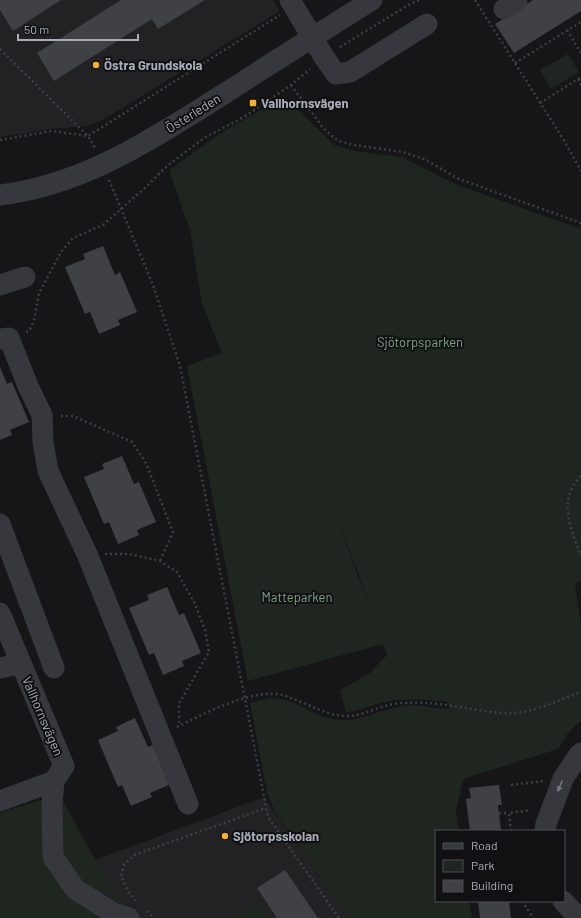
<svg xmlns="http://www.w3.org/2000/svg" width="581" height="918" viewBox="0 0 581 918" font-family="Barlow,sans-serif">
	<rect width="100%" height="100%" fill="#161618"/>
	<!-- built -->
	<g fill="#222225">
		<path d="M0,0H273L280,11L103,120L86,126L51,129L0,137Z"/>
		<path d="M264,797L348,918H142L113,892L95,860Z"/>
	</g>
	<!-- green -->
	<g fill="#1e261f" fill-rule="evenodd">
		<path d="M568,54L579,72L551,89L540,70Z"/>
		<path d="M284,96L334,145L355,151L402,157L457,185L581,229V580L575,585L581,625V720L568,733L558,749L463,779L456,812L459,831H436V901H469L472,918H348L275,812L267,793L250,703C256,702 264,699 271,698C291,697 309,713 328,718C357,726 381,707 409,705C423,705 436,709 449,709L448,702C429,700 410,698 392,701C376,703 363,710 346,712L340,690L370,673L387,655L383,644L248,681L187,366L222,353L202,304L190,230L169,170L218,135ZM331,504L357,570L373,616Z"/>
		<path d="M59,794L113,892L142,918H0V813Z"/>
		<path d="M260,902L268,918H230Z"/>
	</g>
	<!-- building -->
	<g fill="#404145">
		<path d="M0,0H61L13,31L0,10Z"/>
		<path d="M121,0H205L158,29L152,19L54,81L37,53Z"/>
		<path d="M533,0H581V11L514,53L495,24Z"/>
		<path d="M103,246L115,275L120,272L137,312L118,320L120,325L99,334L90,312L85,314L65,267L85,259L83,254Z"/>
		<path d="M0,367L7,384L12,382L29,422L10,430L12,435L0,440Z"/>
		<path d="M122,456L134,484L139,482L156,522L137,530L139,535L118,544L109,522L104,524L84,477L104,469L102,464Z"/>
		<path d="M167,587L179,615L184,613L201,653L182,661L184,666L163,675L154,653L149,655L129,608L149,600L147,595Z"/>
		<path d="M135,718L148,747L153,745L169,785L150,793L152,797L131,806L122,785L118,787L98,740L118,731L116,727Z"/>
		<path d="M499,785L502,805H498L501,831H470L466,799L471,798L469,788Z"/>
		<path d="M285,870L318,918H277L257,888Z"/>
		<path d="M478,901H509L511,918H480Z"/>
	</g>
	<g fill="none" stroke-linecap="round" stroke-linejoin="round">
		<!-- path -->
		<g stroke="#3d3f44" stroke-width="2.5" stroke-dasharray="2 3" stroke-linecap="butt">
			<path d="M475,0L565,142L581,171"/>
			<path d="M567,30L581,53"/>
			<path d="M340,47L410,4L420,0"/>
			<path d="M0,49L88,136L95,148"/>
			<path d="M515,63L581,22"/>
			<path d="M578,79L581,85"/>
			<path d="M291,85L324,129L338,141L354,145L403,152L424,159L459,179L581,223"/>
			<path d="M540,103L581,77"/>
			<path d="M0,140L52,131L88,136L280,15"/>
			<path d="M109,180L153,285L180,366L268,817L339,918"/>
			<path d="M26,332L29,331L34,321L39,293L61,252L73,238L103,225L146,187L167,166L204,138L244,117L291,85L310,69"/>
			<path d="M61,416H73L132,442L146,463L173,532L160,561"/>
			<path d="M581,476C557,500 571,529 581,556"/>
			<path d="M105,554H129L160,561L177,572L195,604L205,630L209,652L179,703V726"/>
			<path d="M177,727C203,714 253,688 282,695C304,701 323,715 345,716C360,717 375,708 389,705C395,703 403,703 410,703C441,701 472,711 503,713C530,715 556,701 581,692"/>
			<path d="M511,785L543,781"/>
			<path d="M499,813H509"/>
			<path d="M511,831L509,813L531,810"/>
			<path d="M136,901L129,893L121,876L124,865L134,855L266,808"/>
			<path d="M522,901L533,918"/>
			<path d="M509,902L513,901"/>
			<path d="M147,911L154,918"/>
		</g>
		<!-- minor -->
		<g stroke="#37383d" stroke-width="21">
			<path d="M290,0L324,57L336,74L350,72L427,24"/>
			<path d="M504,9L517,0"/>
			<path d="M0,195C85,185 153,138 224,94C273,62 323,31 372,0"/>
			<path d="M0,285L25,277"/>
			<path d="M0,339L9,338L28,386L42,415L43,442L48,471L87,554L188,804"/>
			<path d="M0,524L54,668"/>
			<path d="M0,613L64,766L54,781L0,801"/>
			<path d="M0,668L21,663"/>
			<path d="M54,781L52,804L53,857L75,889L113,913L129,918"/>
			<path d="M545,831L546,824L563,779L578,756L581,753"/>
			<path d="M563,901L579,918"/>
		</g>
	</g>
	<!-- one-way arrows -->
	<defs><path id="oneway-solid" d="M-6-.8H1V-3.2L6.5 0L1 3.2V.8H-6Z"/></defs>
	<use fill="#757881" href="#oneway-solid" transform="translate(560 786) rotate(113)"/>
	<!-- markers -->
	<g fill="#f2b134" stroke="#111113" stroke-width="1.5">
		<circle cx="96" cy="65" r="4"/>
		<rect x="249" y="99" width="8" height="8" rx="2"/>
		<circle cx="225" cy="836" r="4"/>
	</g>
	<g text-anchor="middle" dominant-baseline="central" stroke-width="4" stroke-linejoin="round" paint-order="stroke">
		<!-- poi labels -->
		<g font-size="13" font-weight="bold" fill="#a8adb8" stroke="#111113" text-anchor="start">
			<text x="104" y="65">Östra Grundskola</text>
			<text x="261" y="103">Vallhornsvägen</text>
			<text x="233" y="836">Sjötorpsskolan</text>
		</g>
		<!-- street labels -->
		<g font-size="13" fill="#a8adb8" stroke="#111113">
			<text transform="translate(193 113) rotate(-32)">Österleden</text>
			<text transform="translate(43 716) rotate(67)">Vallhornsvägen</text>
		</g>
		<!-- park labels -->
		<g font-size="13" fill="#7fa381" stroke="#111113">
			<text x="420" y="342">Sjötorpsparken</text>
			<text x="297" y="597">Matteparken</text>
		</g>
	</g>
	<!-- legend -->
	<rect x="435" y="830" width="130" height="72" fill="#111113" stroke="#4d4f55"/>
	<rect x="443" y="843" width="20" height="6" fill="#37383d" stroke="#4d4f55"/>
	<text x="471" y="850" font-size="12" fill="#a8adb8">Road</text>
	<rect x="443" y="860" width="20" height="12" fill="#1e261f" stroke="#4d4f55"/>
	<text x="471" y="870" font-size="12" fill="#a8adb8">Park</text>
	<rect x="443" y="880" width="20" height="12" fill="#404145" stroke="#4d4f55"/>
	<text x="471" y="890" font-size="12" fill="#a8adb8">Building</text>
	<!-- scale -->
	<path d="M18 34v6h120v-6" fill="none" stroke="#a8adb8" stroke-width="2"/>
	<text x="24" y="34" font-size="12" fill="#a8adb8" stroke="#111113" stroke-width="3" paint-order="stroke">50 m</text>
</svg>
